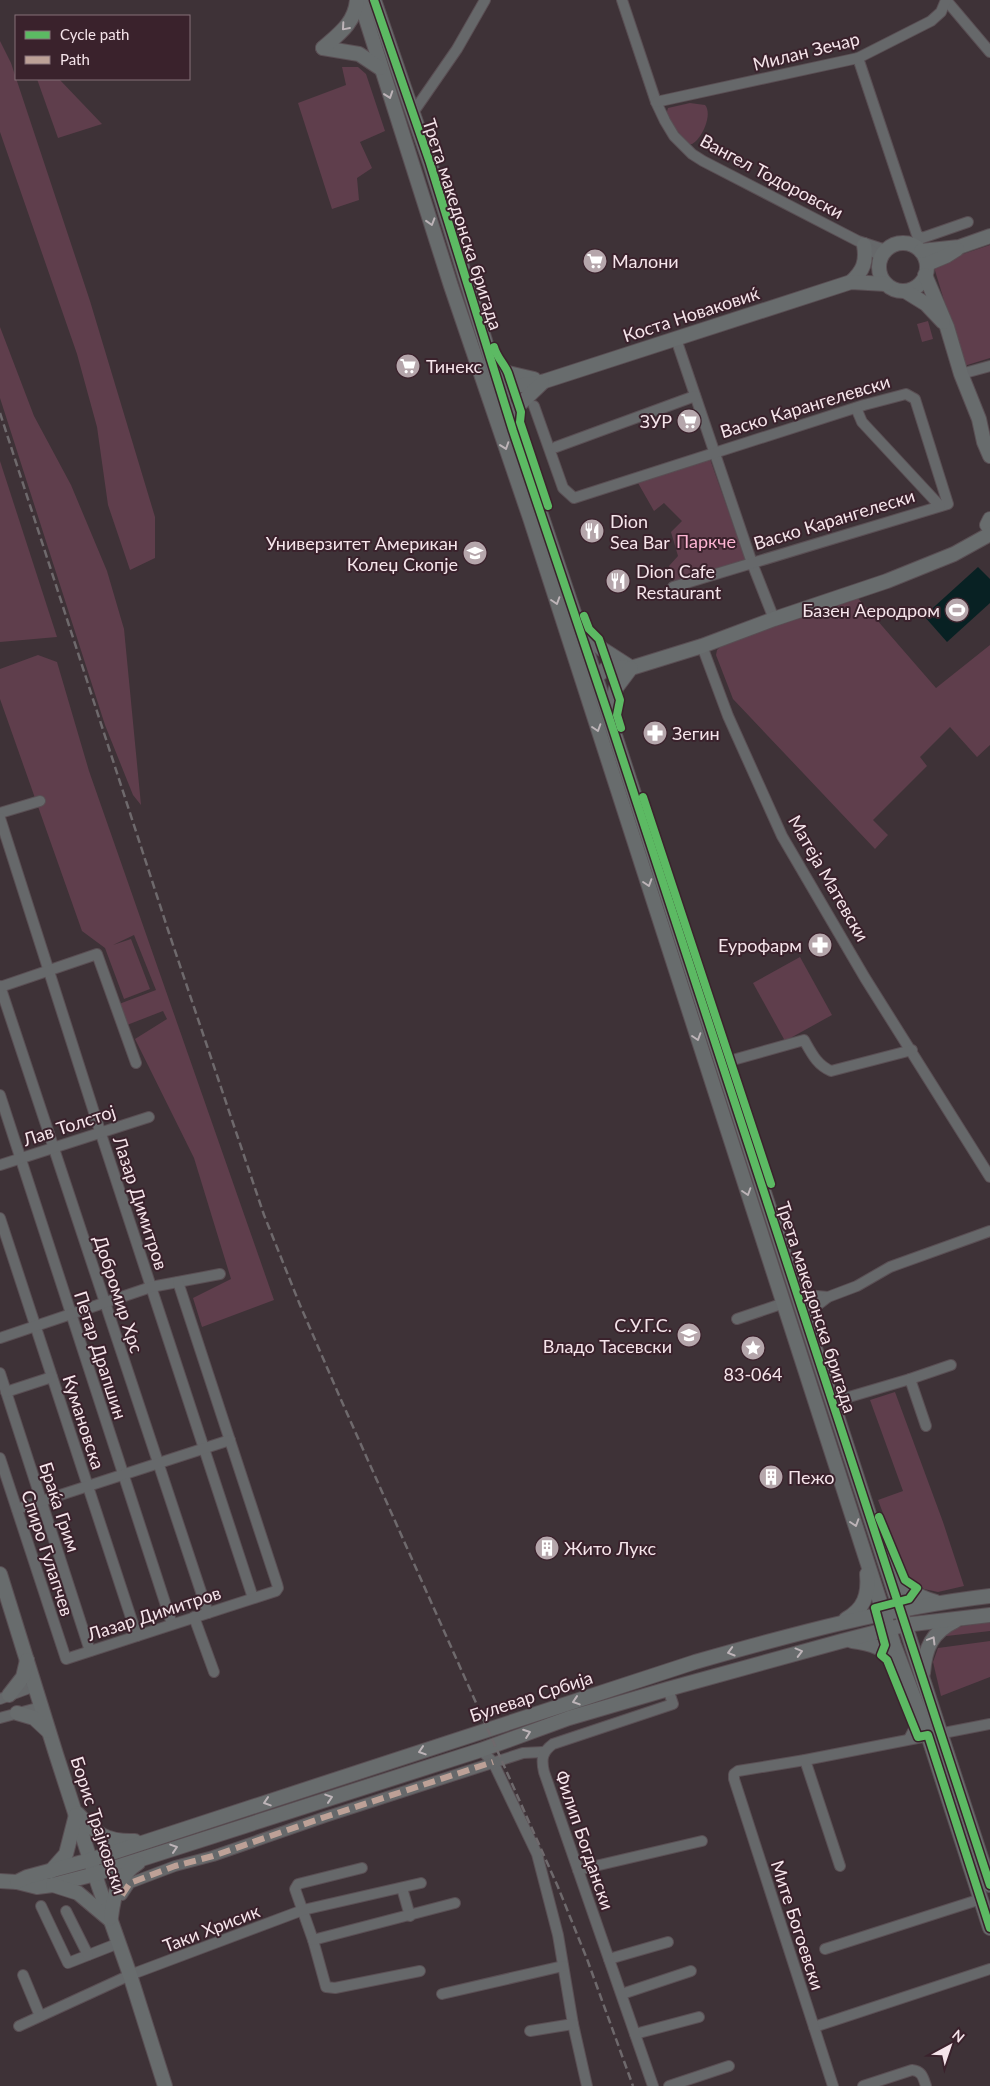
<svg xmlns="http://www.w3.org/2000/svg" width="990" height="2086" viewBox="0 0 990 2086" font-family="Lato,sans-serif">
	<rect width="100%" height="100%" fill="#3e3237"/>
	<!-- green -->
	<g fill="#5f3e4c">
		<path d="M0,41L11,63L90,301L155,517V558L130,570L108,505L97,427L77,354L0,132Z"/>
		<path d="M342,67H358L366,74L385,131L360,142L372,168L357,178L359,200L332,209L298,103L346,85Z"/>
		<path d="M37,79H59L102,124L58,138Z"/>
		<path d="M690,103L705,105C713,114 702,139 692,144H689L672,125L666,115L668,108Z"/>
		<path d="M990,245V358L964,366L933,264Z"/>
		<path d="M928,321L933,339L922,342L917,324Z"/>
		<path d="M0,327L34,416L71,485L107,571L124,629L141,805L133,795L105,725L0,398Z"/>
		<path d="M710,459L746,561L675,584L669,566L678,556L671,532L682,521L664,503L654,511L638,483Z"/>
		<path d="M0,461L57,637L0,642Z"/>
		<path d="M857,597L936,688L990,645V745L977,757L950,727L920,757L927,766L873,820L888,835L875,849L733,699L716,655L717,650L724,643Z"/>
		<path d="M38,655L57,662L89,771L274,1300L202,1327L193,1298L231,1279L194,1158L135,1039L167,1019L163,1011L127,1025L119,1004L156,990L134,935L113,945L131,939L150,989L124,999L105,948L82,931L0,699V669Z"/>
		<path d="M800,957L832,1015L785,1041L753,983Z"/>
		<path d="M895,1392L943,1522L964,1586L938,1592L924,1589L907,1576L878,1500L903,1491L870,1400Z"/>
		<path d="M990,1622V1631L938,1637L956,1627Z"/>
		<path d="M990,1641V1677L941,1696L933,1662L938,1648Z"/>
	</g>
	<!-- water -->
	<path fill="#082123" d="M978,567L990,579V603L947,642L924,616Z"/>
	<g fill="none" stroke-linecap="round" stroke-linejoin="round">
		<defs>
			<g id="street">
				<path d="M622,0L656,102L665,121L674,136L692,154L703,161L858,241L886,250"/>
				<path d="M946,0L990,52"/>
				<path d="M858,58L917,235L922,238L968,222"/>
				<path d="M656,102L858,58L931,21L941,12L946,0"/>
				<path d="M412,114L457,49L485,0"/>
				<path d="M865,246L881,257"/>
				<path d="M676,339L752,563L774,619"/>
				<path d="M961,374L990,366"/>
				<path d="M534,406L563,488L574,498L864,405L906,394L915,399L948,504L673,587"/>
				<path d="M856,408L862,422L940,506"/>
				<path d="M556,447L695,396"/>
				<path d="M702,646L728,716L782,836L865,978L990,1177"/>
				<path d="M0,813L40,801"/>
				<path d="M0,818L100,1131L253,1598"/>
				<path d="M0,986L208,1613"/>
				<path d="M0,987L97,954L136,1063"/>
				<path d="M722,1063L804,1040C812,1054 817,1065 831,1071L912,1050"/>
				<path d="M0,1095L172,1624"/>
				<path d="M0,1165L149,1117"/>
				<path d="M0,1218L137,1636"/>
				<path d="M796,1287L806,1295L828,1297"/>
				<path d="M737,1319L784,1303"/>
				<path d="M808,1324L811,1310L828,1297L857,1286L890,1267L990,1231"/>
				<path d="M0,1338L151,1287L220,1274"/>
				<path d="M0,1373L90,1651"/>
				<path d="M910,1379L951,1365"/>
				<path d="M6,1392L52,1377"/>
				<path d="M832,1402L910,1379L926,1426"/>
				<path d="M0,1458L66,1659L276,1591L278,1588L277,1584L178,1282"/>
				<path d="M17,1509L230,1440"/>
				<path d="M194,1617L214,1672"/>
				<path d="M0,1699L35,1686"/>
				<path d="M0,1718L41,1707"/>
				<path d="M909,1739L921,1716"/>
				<path d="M481,1750L493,1762L537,1854L558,1935L573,2024L587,2086"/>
				<path d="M805,1760L840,1866"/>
				<path d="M362,1868L298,1884L295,1889L313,1940L326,1987L335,1988L420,1971"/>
				<path d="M578,1870L702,1841"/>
				<path d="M402,1888L410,1916"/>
				<path d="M122,1895L130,1883L175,1866L213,1856L325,1817L523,1753L543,1752"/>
				<path d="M41,1906L68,1963L119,1943"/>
				<path d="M66,1911L88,1955"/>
				<path d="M313,1940L455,1903"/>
				<path d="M825,1949L981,1899"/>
				<path d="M609,1959L668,1942"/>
				<path d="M23,1975L40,2016"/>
				<path d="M442,1994L563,1966"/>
				<path d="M622,1994L691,1971"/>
				<path d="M19,2026L130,1975L303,1910L421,1883"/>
				<path d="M814,2027L990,1969"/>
				<path d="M530,2031L573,2024"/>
				<path d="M635,2034L699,2017"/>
				<path d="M653,2086L544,1772C541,1759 542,1752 553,1744L673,1704L668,1689"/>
				<path d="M669,2086L729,2066"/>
				<path d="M833,2086L734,1779V1774L738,1771L805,1760L990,1724"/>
				<path d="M863,2086L912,2070C922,2071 923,2077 926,2086"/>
			</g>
			<g id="secondary">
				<path d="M360,0L451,286L530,518L894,1645L928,1735L990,1928"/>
				<path d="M374,0L430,163L513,431L609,717L990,1885"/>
				<path d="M323,48L359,54L380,68"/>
				<path d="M323,48C339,34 355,23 357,0"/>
				<circle cx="903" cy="267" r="24"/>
				<path d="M921,251L959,247L990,236"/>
				<path d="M927,264L946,256L957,249"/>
				<path d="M925,275L947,327L961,374L979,419L984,442L990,456"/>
				<path d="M851,282C863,271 867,262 864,245"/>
				<path d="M905,291L926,304L943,322"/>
				<path d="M491,362L508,373L534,379"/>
				<path d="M501,395L512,386L532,384L545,381L851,282L886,284"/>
				<path d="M514,428L518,406L542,383"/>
				<path d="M987,525L990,519"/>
				<path d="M582,631L602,649L630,667"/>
				<path d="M595,678L608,667L631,668L702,646L774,619L887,581L954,554L990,534"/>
				<path d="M610,716L616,688L631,668"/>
				<path d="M890,1569C900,1587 917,1597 936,1602"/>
				<path d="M0,1574L56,1754L99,1887L130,1975L165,2086"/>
				<path d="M846,1619C864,1609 869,1595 867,1574"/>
				<path d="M852,1641C872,1643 885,1649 899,1663"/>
				<path d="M923,1673C925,1648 932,1632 955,1621"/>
				<path d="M9,1695L23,1677L27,1660"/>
				<path d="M17,1713L34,1718L48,1731"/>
				<path d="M77,1813C97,1834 105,1842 135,1841"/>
				<path d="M51,1871L66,1854L76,1815"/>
				<path d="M0,1881L17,1882L37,1887L53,1885L95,1874L481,1750L569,1718L668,1689L842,1641L904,1625L990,1615"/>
				<path d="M17,1882L27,1877L90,1860L695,1662C793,1634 889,1608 990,1596"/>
				<path d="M53,1885L78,1893L109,1919"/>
				<path d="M111,1917C114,1894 118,1876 138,1863"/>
			</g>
		</defs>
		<!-- street casing -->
		<use href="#street" stroke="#5a4f54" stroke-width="12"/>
		<!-- secondary casing -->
		<use href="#secondary" stroke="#5a4f54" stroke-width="16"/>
		<!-- street -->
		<use href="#street" stroke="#66686a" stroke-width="10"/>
		<!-- secondary -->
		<use href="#secondary" stroke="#686c6d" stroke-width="14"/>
		<!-- rail -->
		<path stroke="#6e696c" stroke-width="2.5" stroke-dasharray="8 4" stroke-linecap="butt" d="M0,413L169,933L264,1215L300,1305L338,1393L558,1887L587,1959L633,2086"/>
		<!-- quiet -->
		<path stroke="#bda197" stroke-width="6" stroke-dasharray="12 6" stroke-linecap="butt" d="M122,1895L130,1883L175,1866L213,1856L325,1817L493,1762"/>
		<defs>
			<g id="cycleway">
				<path d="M374,0L430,163L513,431L609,717L990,1885"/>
				<path d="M494,347C497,358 504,363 508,373L521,412L520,422L548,506"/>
				<path d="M584,616L589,629L599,639L620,700L617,715L621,728"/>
				<path d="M643,797L771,1184"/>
				<path d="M879,1517L905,1580L917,1588L909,1599L875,1608L885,1645L881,1655L887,1660L918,1737L928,1735L990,1928"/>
			</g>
		</defs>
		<!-- cycleway casing -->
		<use href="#cycleway" stroke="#3a222c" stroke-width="11"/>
		<!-- cycleway -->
		<use href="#cycleway" stroke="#5cba63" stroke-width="8"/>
	</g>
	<!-- one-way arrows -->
	<defs><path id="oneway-chevron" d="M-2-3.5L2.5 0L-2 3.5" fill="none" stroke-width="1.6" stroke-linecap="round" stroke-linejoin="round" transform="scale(1.25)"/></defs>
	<g stroke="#bdb4b8">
		<use href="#oneway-chevron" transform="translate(345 27) rotate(131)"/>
		<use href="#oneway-chevron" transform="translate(389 95) rotate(71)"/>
		<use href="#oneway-chevron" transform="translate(431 222) rotate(73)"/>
		<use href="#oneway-chevron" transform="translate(505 446) rotate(71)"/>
		<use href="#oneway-chevron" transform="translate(556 601) rotate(72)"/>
		<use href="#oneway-chevron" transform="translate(597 728) rotate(72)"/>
		<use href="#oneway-chevron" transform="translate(648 883) rotate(72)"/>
		<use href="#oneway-chevron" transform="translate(697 1037) rotate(72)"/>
		<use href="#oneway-chevron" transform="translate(747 1192) rotate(72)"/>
		<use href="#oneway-chevron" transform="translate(855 1523) rotate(72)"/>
		<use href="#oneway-chevron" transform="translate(932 1640) rotate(-59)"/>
		<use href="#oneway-chevron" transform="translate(731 1652) rotate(164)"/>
		<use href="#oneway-chevron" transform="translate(799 1652) rotate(-15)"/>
		<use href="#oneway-chevron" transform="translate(576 1701) rotate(162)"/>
		<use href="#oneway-chevron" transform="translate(527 1733) rotate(-20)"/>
		<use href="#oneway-chevron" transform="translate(422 1751) rotate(162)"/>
		<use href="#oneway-chevron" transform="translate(329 1798) rotate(-18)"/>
		<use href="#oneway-chevron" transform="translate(267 1802) rotate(162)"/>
		<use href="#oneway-chevron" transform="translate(174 1848) rotate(-18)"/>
	</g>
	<!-- icons -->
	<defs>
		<symbol id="supermarket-disc" viewBox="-11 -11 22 22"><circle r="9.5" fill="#b5a6ab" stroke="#3a222c"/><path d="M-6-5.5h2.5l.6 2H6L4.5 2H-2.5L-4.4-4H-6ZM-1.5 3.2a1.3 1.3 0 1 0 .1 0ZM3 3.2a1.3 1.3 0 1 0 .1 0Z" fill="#fff"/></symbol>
		<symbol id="restaurant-disc" viewBox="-11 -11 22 22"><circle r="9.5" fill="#b5a6ab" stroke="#3a222c"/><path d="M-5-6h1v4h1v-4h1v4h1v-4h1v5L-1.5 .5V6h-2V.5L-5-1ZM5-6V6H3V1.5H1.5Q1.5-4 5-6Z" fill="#fff"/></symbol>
		<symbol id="university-disc" viewBox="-11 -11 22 22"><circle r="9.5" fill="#b5a6ab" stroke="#3a222c"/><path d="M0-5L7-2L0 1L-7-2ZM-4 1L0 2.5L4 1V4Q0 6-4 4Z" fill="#fff"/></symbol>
		<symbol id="stadium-disc" viewBox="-11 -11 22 22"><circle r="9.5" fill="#b5a6ab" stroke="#3a222c"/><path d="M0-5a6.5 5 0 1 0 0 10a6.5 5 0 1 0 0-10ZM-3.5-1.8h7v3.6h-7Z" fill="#fff"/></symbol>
		<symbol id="pharmacy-disc" viewBox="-11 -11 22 22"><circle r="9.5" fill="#b5a6ab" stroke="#3a222c"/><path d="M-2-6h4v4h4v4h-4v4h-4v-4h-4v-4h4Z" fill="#fff"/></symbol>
		<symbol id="school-disc" viewBox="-11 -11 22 22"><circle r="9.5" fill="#b5a6ab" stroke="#3a222c"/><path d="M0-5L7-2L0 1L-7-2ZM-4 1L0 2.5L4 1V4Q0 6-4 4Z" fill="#fff"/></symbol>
		<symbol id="sight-disc" viewBox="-11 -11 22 22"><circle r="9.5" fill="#b5a6ab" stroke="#3a222c"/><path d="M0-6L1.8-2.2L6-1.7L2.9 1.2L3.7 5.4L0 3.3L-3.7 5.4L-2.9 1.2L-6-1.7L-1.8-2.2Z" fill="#fff"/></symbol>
		<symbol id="building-disc" viewBox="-11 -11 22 22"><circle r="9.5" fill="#b5a6ab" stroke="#3a222c"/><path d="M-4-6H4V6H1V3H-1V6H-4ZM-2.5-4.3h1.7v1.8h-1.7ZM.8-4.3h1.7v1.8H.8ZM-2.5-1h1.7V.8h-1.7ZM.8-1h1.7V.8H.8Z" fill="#fff"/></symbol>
	</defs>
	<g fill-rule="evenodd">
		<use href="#supermarket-disc" x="581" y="247" width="28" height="28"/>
		<use href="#supermarket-disc" x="394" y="352" width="28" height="28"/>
		<use href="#supermarket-disc" x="675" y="407" width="28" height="28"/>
		<use href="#restaurant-disc" x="578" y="517" width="28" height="28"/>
		<use href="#university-disc" x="461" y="539" width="28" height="28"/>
		<use href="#restaurant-disc" x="604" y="567" width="28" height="28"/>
		<use href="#stadium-disc" x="943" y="596" width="28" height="28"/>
		<use href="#pharmacy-disc" x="641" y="719" width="28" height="28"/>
		<use href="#pharmacy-disc" x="806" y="931" width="28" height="28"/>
		<use href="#school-disc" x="675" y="1321" width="28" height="28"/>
		<use href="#sight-disc" x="739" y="1334" width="28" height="28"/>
		<use href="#building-disc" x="757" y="1463" width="28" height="28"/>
		<use href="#building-disc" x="533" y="1534" width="28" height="28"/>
	</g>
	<g text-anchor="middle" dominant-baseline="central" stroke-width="4" stroke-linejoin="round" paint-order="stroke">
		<!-- street labels -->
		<g font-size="18" fill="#f5e4ea" stroke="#3a222c">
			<text transform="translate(806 51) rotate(-14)">Милан Зечар</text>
			<text transform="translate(772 176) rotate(28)">Вангел Тодоровски</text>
			<text transform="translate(463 224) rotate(72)">Трета македонска бригада</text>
			<text transform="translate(691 314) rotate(-18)">Коста Новаковиќ</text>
			<text transform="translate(805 406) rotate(-17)">Васко Карангелевски</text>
			<text transform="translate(834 519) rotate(-17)">Васко Карангелески</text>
			<text transform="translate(829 878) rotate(60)">Матеја Матевски</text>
			<text transform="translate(69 1125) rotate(-18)">Лав Толстој</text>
			<text transform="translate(141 1203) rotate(72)">Лазар Димитров</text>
			<text transform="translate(119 1294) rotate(72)">Добромир Хрс</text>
			<text transform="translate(817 1307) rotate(72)">Трета македонска бригада</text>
			<text transform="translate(101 1355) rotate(72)">Петар Драпшин</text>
			<text transform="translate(84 1422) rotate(72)">Кумановска</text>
			<text transform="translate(60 1507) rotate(72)">Браќа Грим</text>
			<text transform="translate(48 1553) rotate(72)">Спиро Гулапчев</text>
			<text transform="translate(154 1613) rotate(-18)">Лазар Димитров</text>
			<text transform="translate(531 1696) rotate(-18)">Булевар Србија</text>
			<text transform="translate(99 1825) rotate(72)">Борис Трајковски</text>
			<text transform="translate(585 1840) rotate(71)">Филип Богдански</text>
			<text transform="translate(798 1925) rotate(72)">Мите Богоевски</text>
			<text transform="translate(211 1928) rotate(-21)">Таки Хрисик</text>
		</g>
		<!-- poi labels -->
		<g font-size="18" fill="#f5e4ea" stroke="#3a222c" text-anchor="start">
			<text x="612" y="261">Малони</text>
			<text x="426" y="366">Тинекс</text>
			<text x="672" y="421" text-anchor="end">ЗУР</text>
			<text x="610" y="521">Dion<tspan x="610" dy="21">Sea Bar</tspan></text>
			<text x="458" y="543" text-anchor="end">Универзитет Американ<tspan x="458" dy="21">Колеџ Скопје</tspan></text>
			<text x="636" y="571">Dion Cafe<tspan x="636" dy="21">Restaurant</tspan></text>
			<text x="940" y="610" text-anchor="end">Базен Аеродром</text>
			<text x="672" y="733">Зегин</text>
			<text x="802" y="945" text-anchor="end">Еурофарм</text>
			<text x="672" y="1325" text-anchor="end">С.У.Г.С.<tspan x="672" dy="21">Владо Тасевски</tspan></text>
			<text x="753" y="1374" text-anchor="middle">83-064</text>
			<text x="788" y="1477">Пежо</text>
			<text x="564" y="1548">Жито Лукс</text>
		</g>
		<!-- park labels -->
		<g font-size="18" fill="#fdb5d3" stroke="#3a222c">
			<text x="706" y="541">Паркче</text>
		</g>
	</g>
	<!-- legend -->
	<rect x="15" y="15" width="175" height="65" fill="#3a222c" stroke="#857078"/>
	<rect x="25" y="31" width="25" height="8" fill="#5cba63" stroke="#857078"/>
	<text x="60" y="40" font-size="15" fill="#f5e4ea">Cycle path</text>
	<rect x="25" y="56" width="25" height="8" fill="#bda197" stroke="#857078"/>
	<text x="60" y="65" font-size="15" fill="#f5e4ea">Path</text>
	<!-- north arrow -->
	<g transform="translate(950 2046) rotate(40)" stroke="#3a222c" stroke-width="4" paint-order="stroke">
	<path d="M0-4L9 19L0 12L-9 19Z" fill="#f5e4ea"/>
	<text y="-8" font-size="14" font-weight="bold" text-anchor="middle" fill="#f5e4ea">N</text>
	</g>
</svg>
